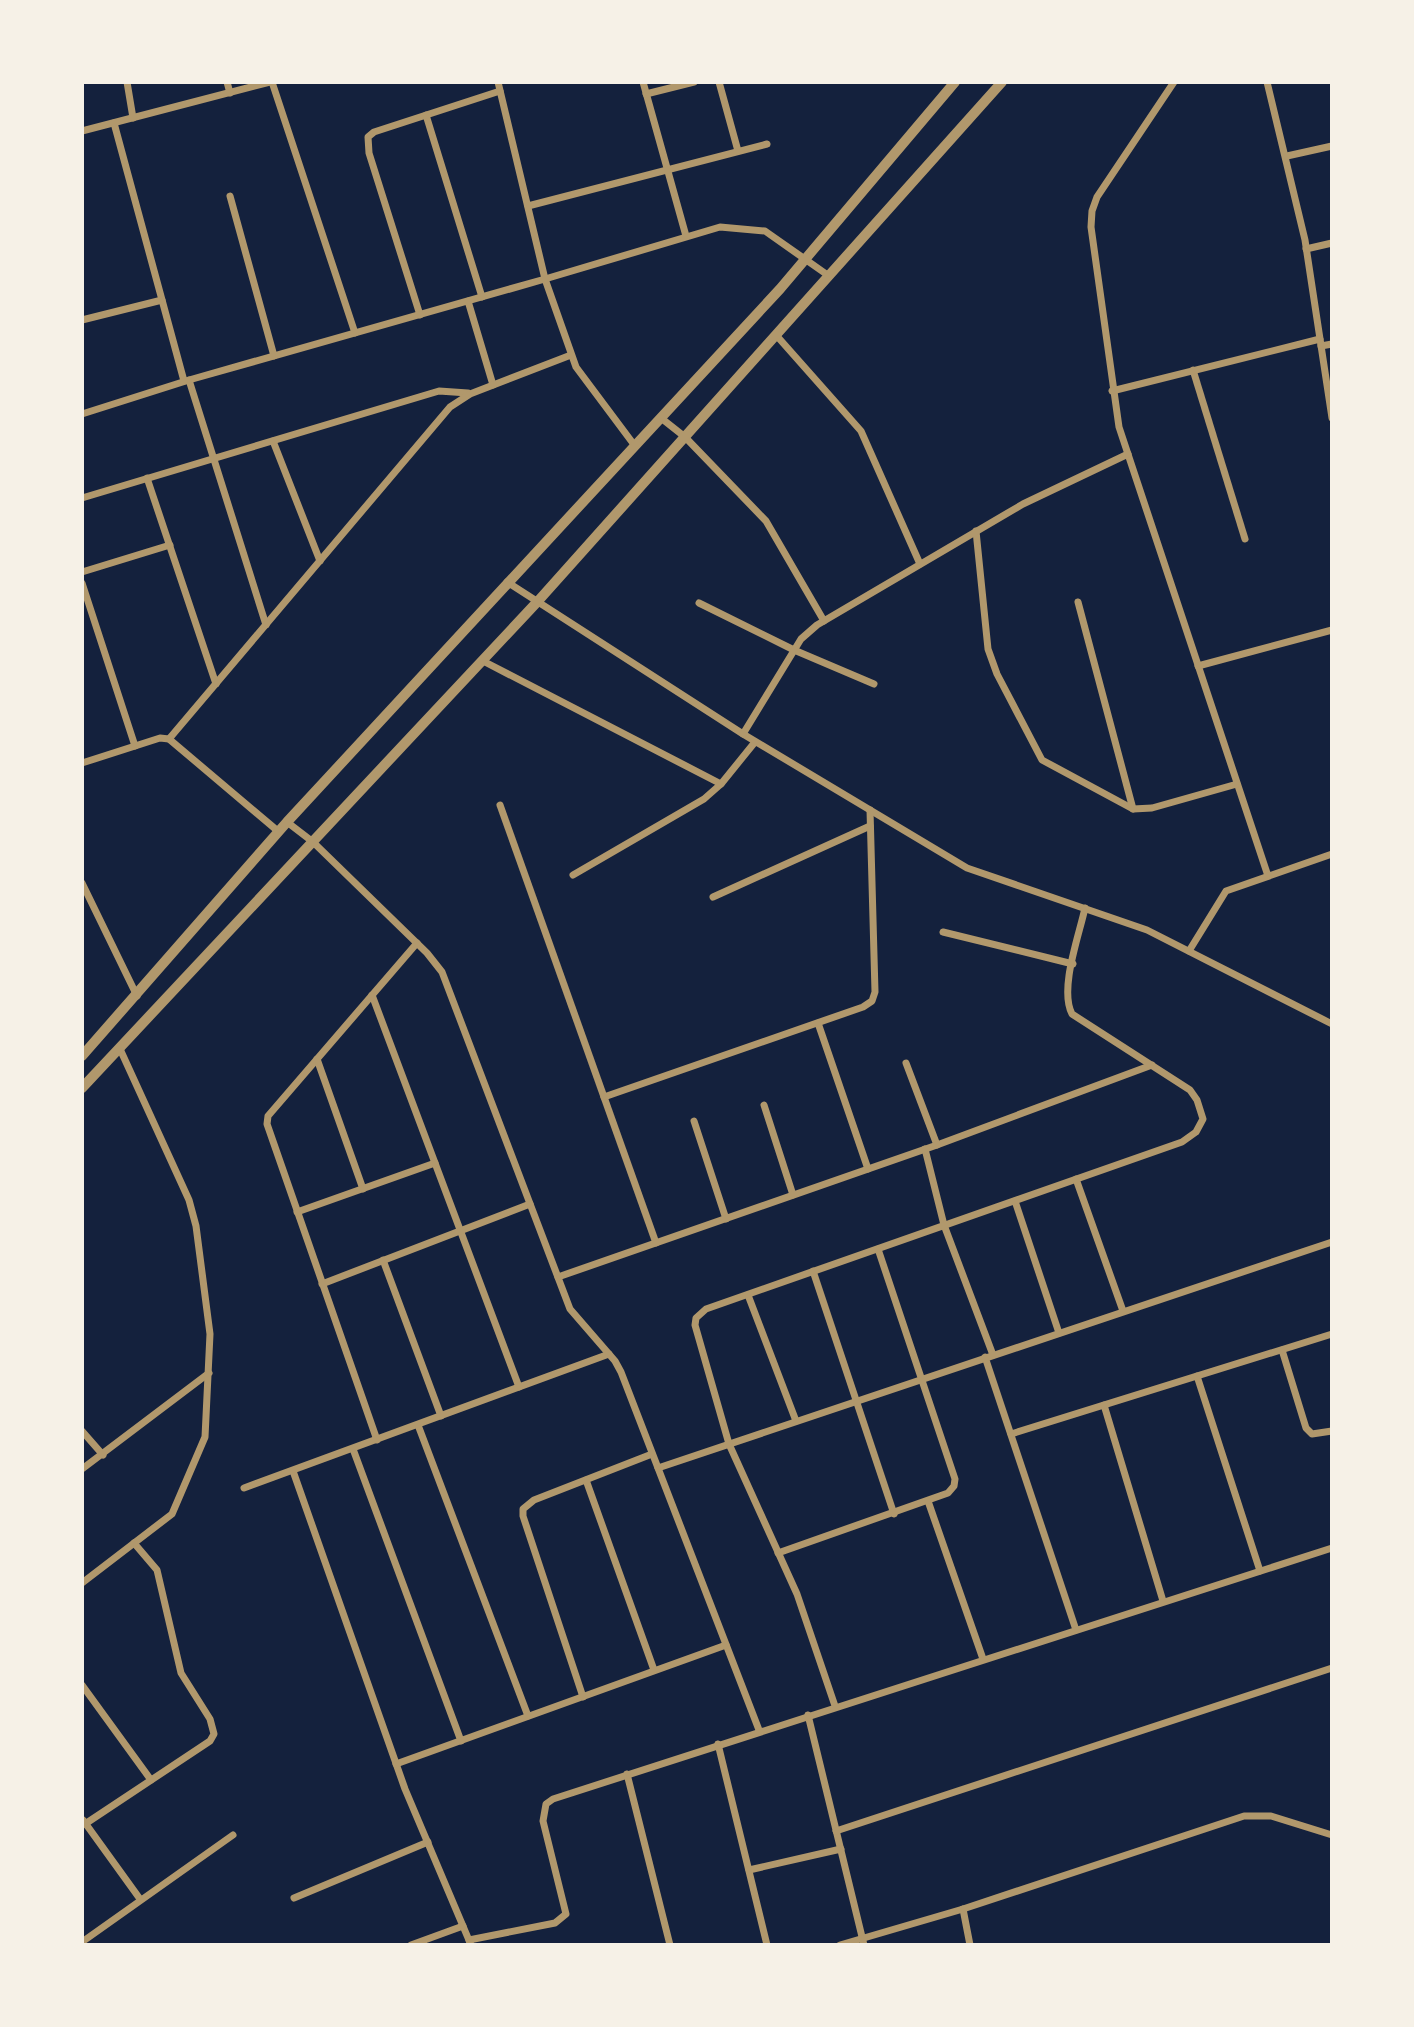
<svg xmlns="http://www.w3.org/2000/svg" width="1414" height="2027" viewBox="0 0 1414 2027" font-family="'Fira Sans Condensed',sans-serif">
	<rect width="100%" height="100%" fill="#14213d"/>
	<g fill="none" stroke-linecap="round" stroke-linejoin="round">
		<!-- minor -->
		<g stroke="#b1986c" stroke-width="7">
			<path d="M127,82L133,118"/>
			<path d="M227,82L230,93"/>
			<path d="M272,82L355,333"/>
			<path d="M643,82L686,236"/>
			<path d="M719,82L738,151"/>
			<path d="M1174,82L1097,197L1092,211L1091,227L1119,427L1268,876"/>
			<path d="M1267,82L1305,240L1332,418"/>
			<path d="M646,94L694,82"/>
			<path d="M426,115L482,297"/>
			<path d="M114,123L184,381"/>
			<path d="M82,131L270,82"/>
			<path d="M1287,156L1332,146"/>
			<path d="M230,196L274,356"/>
			<path d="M528,206L767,144"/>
			<path d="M1306,249L1332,243"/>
			<path d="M468,301L493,385"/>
			<path d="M420,315L369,153L368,137L374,132L500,91"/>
			<path d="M82,320L162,300"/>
			<path d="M776,335L861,431L920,564"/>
			<path d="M1321,346L1332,344"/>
			<path d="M1193,370L1245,539"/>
			<path d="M189,380L266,625"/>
			<path d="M1112,391L1320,339"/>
			<path d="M82,414L189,380L545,279L498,82"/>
			<path d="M661,418L685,437L766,521L824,621"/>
			<path d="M273,441L320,561"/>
			<path d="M635,446L576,367L545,279L720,227L765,231L829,276"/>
			<path d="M147,478L216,684"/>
			<path d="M82,498L439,391L468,393"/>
			<path d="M976,531L988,649L997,674L1042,760L1133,809L1152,808L1237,784"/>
			<path d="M82,572L170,545"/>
			<path d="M507,582L743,734L967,868L1147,930L1332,1024"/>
			<path d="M82,583L135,746"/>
			<path d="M1078,602L1133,809"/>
			<path d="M699,603L794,650L874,684"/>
			<path d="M483,661L721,784"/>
			<path d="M1198,666L1332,630"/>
			<path d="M743,734L801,639L817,625L1023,504L1128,454"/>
			<path d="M169,739L450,407L470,394L571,355"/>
			<path d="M82,763L160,738L169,739L279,832"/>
			<path d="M500,805L656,1243"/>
			<path d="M287,822L313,842L427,953L442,972L570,1309L615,1361L621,1372L759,1730"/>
			<path d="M573,875L704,799L721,784L755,742"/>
			<path d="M82,883L137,996"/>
			<path d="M713,897L870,826"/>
			<path d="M943,932L1073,964"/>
			<path d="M1189,951L1226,891L1332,854"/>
			<path d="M372,995L519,1387"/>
			<path d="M818,1023L868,1169"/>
			<path d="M317,1059L363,1189"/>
			<path d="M906,1063L937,1145"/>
			<path d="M604,1097L863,1007L872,1001L875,992L870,810"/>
			<path d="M764,1105L793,1195"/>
			<path d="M694,1121L726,1219"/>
			<path d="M925,1149L944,1225L993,1355"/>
			<path d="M1076,1179L1123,1311"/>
			<path d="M1015,1201L1059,1333"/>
			<path d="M297,1212L435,1163"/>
			<path d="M383,1260L441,1416"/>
			<path d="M813,1271L894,1514"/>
			<path d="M558,1277L937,1145L1152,1065"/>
			<path d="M322,1284L530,1204"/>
			<path d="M748,1295L796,1421"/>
			<path d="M1282,1350L1306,1428L1312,1434L1332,1431"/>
			<path d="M985,1357L1076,1630"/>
			<path d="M1197,1376L1260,1571"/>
			<path d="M1104,1405L1163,1601"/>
			<path d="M418,1425L528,1716"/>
			<path d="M82,1431L103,1455"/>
			<path d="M1011,1434L1332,1334"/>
			<path d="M377,1440L267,1124L268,1116L417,943"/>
			<path d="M353,1449L461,1741"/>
			<path d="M658,1468L1332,1242"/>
			<path d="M82,1469L209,1373"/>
			<path d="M293,1471L405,1789L471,1945"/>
			<path d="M586,1480L654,1670"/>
			<path d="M244,1488L609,1354"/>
			<path d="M928,1501L983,1659"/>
			<path d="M778,1553L948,1493L954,1486L955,1479L878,1249"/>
			<path d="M82,1583L172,1514L205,1437L210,1334L196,1226L189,1200L120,1049"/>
			<path d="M82,1685L151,1780"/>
			<path d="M583,1697L523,1516V1509L534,1500L652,1454"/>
			<path d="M835,1706L797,1594L729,1444L695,1325L696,1318L706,1309L1182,1142L1196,1132L1203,1119L1197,1100L1190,1090L1072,1014C1059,989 1079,936 1085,908"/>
			<path d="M808,1715L864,1945"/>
			<path d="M718,1744L767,1945"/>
			<path d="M396,1764L726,1645"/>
			<path d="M627,1774L670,1945"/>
			<path d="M83,1820L140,1899"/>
			<path d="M85,1824L210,1741L214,1734L210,1719L181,1673L157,1570L134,1543"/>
			<path d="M836,1831L1332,1668"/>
			<path d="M749,1870L841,1849"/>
			<path d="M294,1898L428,1842"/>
			<path d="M963,1909L970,1945"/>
			<path d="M469,1940L555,1923L566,1914L543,1821L546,1804L553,1799L1332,1548"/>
			<path d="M82,1942L233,1835"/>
			<path d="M411,1945L463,1926"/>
			<path d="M840,1945L963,1909L1244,1816H1271L1332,1835"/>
		</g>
		<!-- tertiary -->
		<g stroke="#b1986c" stroke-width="10">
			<path d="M82,1056L287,822L780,289L955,82"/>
			<path d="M82,1088L539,600L1002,82"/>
		</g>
	</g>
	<!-- border -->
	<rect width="1414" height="2027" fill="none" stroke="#f6f1e7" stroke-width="168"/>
</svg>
